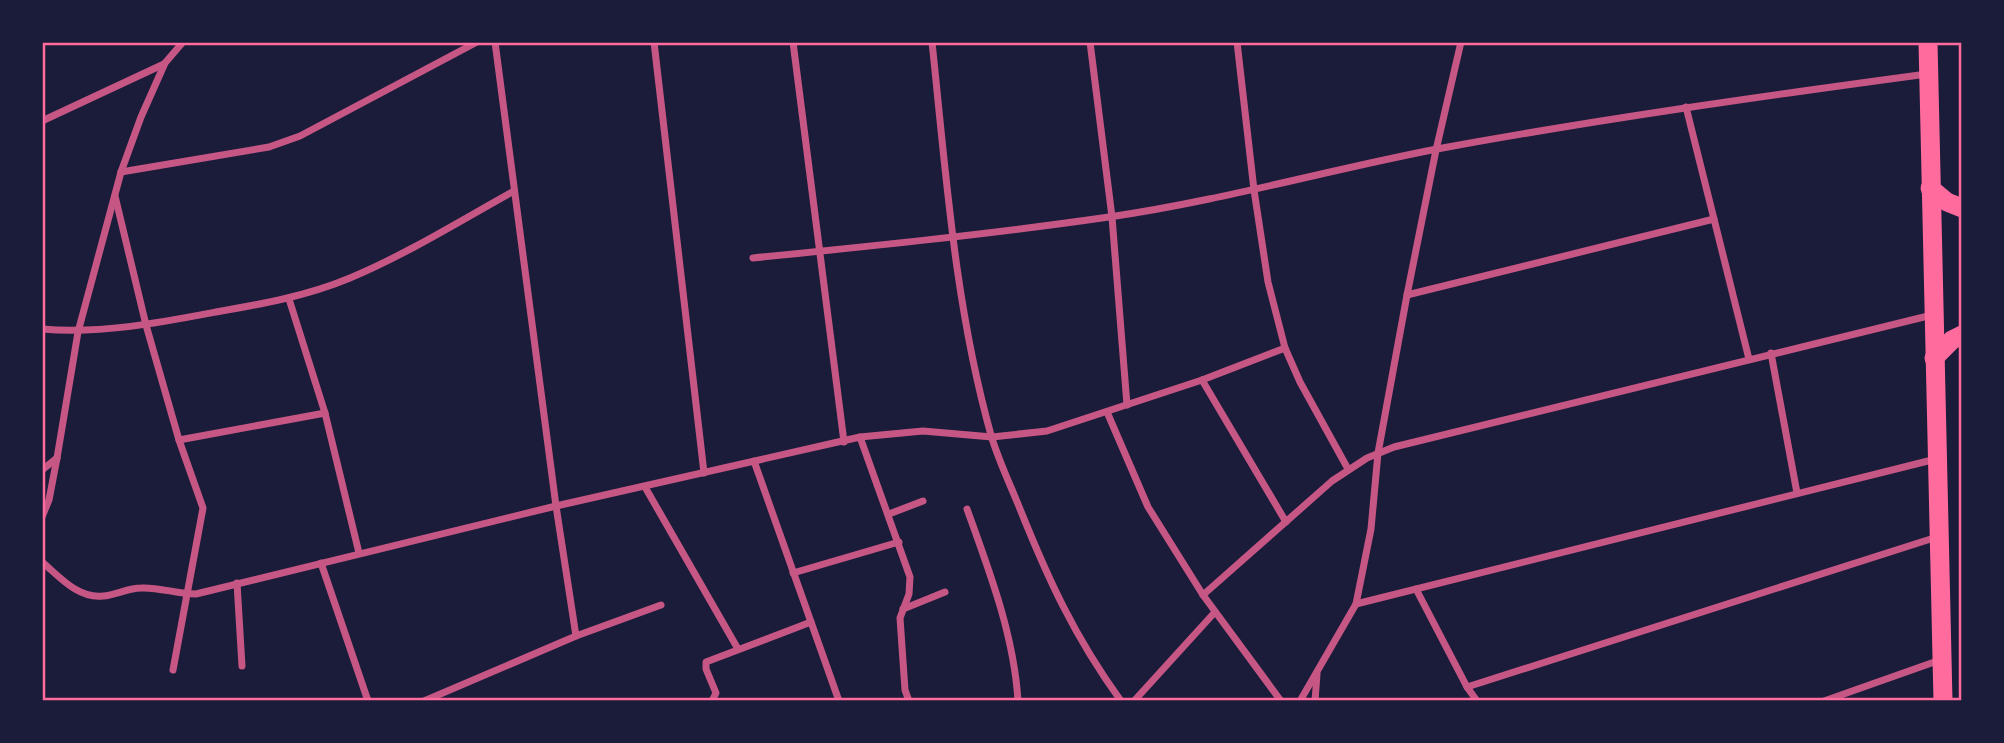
<svg xmlns="http://www.w3.org/2000/svg" width="2004" height="743" viewBox="0 0 2004 743" font-family="'Space Grotesk',sans-serif">
	<rect width="100%" height="100%" fill="#1b1b3a"/>
	<g fill="none" stroke-linecap="round" stroke-linejoin="round">
		<!-- minor -->
		<g stroke="#c65784" stroke-width="7">
			<path d="M495,42L556,506L576,636"/>
			<path d="M654,42L704,473"/>
			<path d="M793,42L844,442"/>
			<path d="M932,42C946,174 955,307 991,435C998,459 1009,482 1018,504C1048,579 1074,636 1121,701"/>
			<path d="M1090,42L1112,217L1127,405"/>
			<path d="M1237,42L1254,190L1268,282L1285,348L1300,382L1348,469"/>
			<path d="M1686,107L1749,359"/>
			<path d="M42,121L164,64"/>
			<path d="M121,172L269,147L300,136L477,42"/>
			<path d="M115,196L146,325L179,440L203,508L173,670"/>
			<path d="M753,258C872,246 991,234 1109,217C1220,201 1328,170 1437,149C1600,119 1764,96 1927,74"/>
			<path d="M1407,295L1714,219"/>
			<path d="M289,299L325,413L359,553"/>
			<path d="M42,329C101,334 158,323 216,312C262,304 307,296 350,278C407,254 460,221 514,191"/>
			<path d="M1771,353L1797,493"/>
			<path d="M1202,380L1286,522"/>
			<path d="M1107,412L1148,507L1203,595L1281,701"/>
			<path d="M860,437L910,577L909,594L900,618L905,690L909,701"/>
			<path d="M179,440L325,413"/>
			<path d="M754,461L839,701"/>
			<path d="M42,470L57,458"/>
			<path d="M645,487L738,649"/>
			<path d="M967,509C989,570 1014,635 1018,701"/>
			<path d="M889,514L923,501"/>
			<path d="M42,517L49,500L57,458L78,332L121,172L141,117L165,63L183,42"/>
			<path d="M42,562C60,577 78,599 103,596C116,595 128,588 141,588C159,587 177,594 196,594L556,506L860,437L923,431L992,437L1047,431L1202,380L1285,348"/>
			<path d="M321,563L368,701"/>
			<path d="M793,573L899,542"/>
			<path d="M237,583L242,666"/>
			<path d="M1416,589L1467,687L1477,701"/>
			<path d="M1203,595L1332,481L1367,458L1394,447L1932,315"/>
			<path d="M1356,604L1936,459"/>
			<path d="M903,609L945,592"/>
			<path d="M1467,687L1937,537"/>
			<path d="M424,701L576,636L661,605"/>
			<path d="M712,701L716,693L706,669V662L811,622"/>
			<path d="M1134,701L1215,612"/>
			<path d="M1300,701L1356,604L1371,529L1378,453L1407,295L1436,150L1461,42"/>
			<path d="M1315,701L1317,674"/>
			<path d="M1824,701L1940,660"/>
		</g>
		<!-- trunk -->
		<g stroke="#ff6b9d" stroke-width="19">
			<path d="M1928,42L1943,701"/>
			<path d="M1930,188L1947,202L1962,208"/>
			<path d="M1934,358L1952,340L1962,335"/>
		</g>
	</g>
	<!-- border -->
	<rect width="2004" height="743" fill="none" stroke="#1b1b3a" stroke-width="88"/>
	<rect x="44" y="44" width="1916" height="655" fill="none" stroke="#ff6b9d" stroke-width="2.5"/>
</svg>
